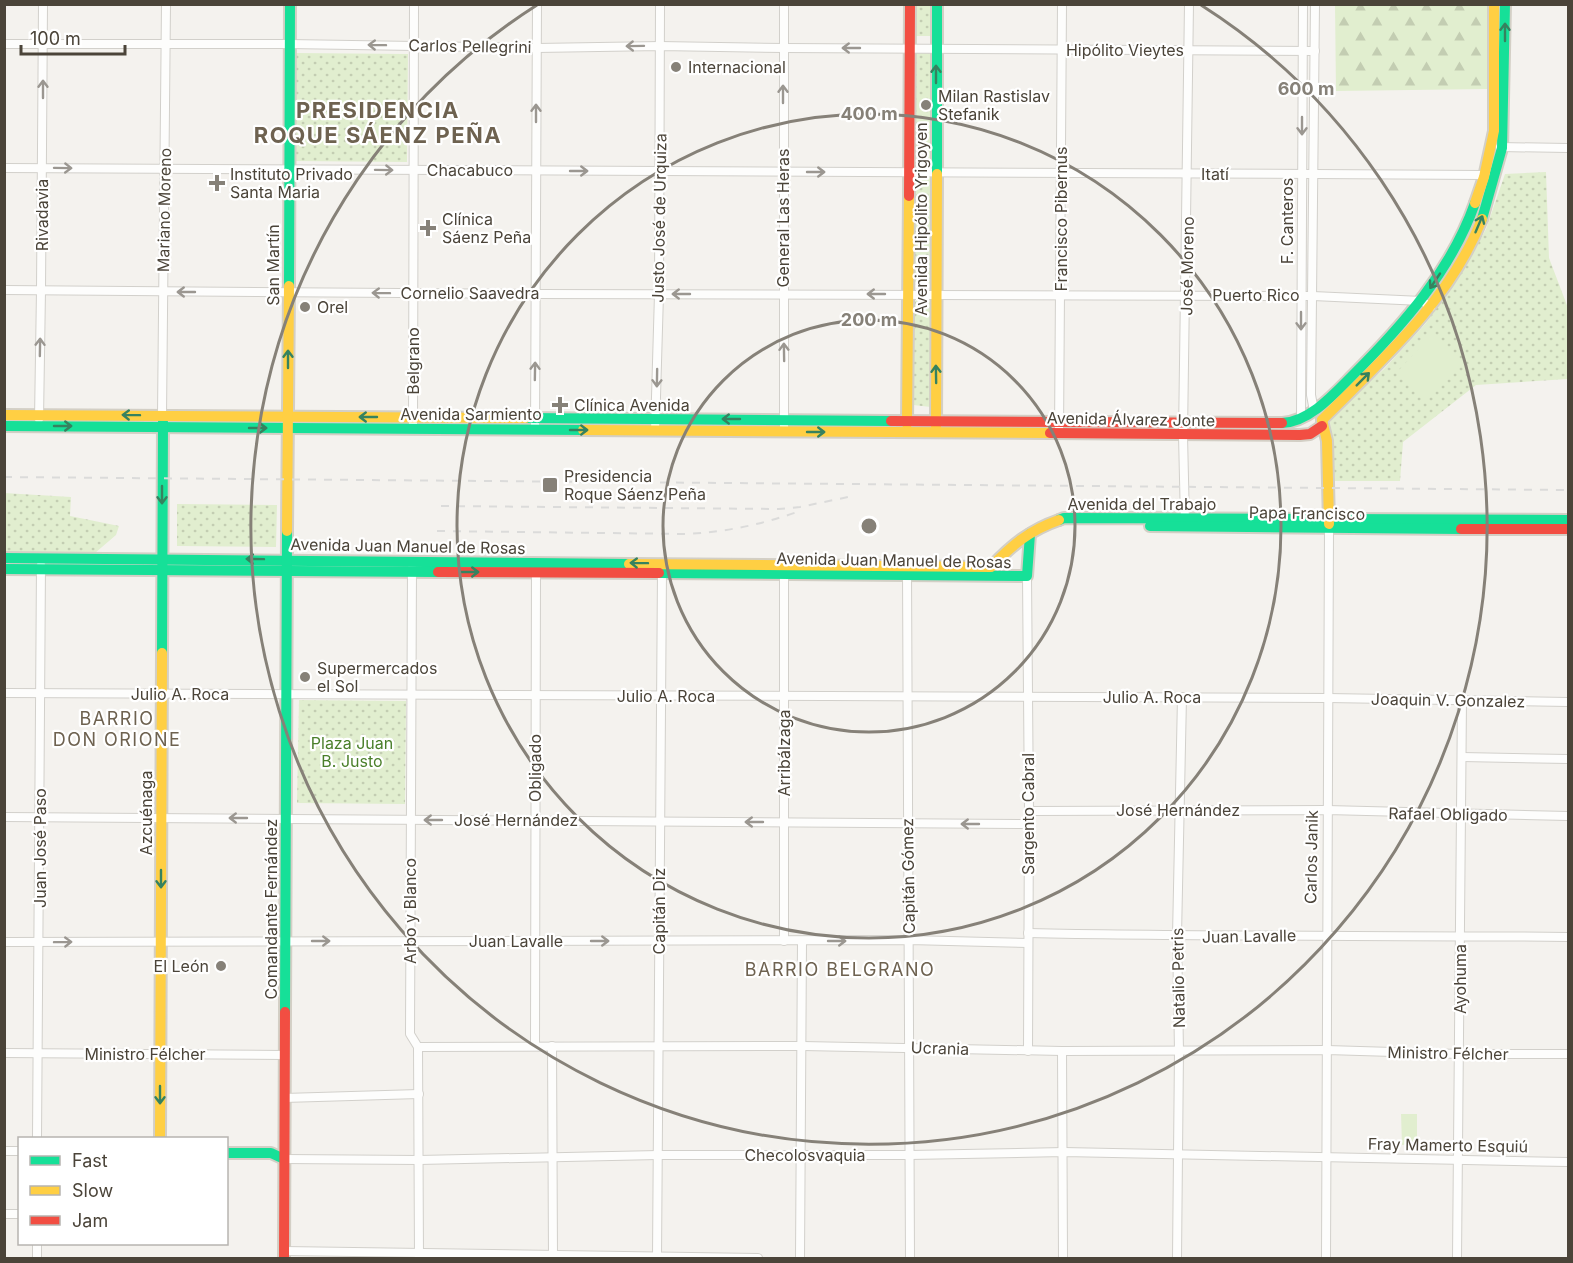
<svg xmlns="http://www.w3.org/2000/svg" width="1573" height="1263" viewBox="0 0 1573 1263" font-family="Inter,sans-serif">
	<defs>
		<pattern id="grass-dots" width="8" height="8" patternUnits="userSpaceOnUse" patternTransform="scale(1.5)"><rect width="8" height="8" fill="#e1eecf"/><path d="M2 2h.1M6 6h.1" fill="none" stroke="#c3cdb2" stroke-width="1.8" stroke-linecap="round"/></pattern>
		<pattern id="forest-firs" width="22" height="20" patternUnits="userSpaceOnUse" patternTransform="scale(1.5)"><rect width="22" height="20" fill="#e1eecf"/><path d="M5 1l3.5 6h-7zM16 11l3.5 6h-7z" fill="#c3cdb2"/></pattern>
	</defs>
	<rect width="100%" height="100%" fill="#f4f2ee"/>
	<!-- grass -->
	<g fill="url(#grass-dots)">
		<path d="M914,5H933V32L930,36H916L914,33Z"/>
		<path d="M929,52L933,55V157C927,161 920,163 915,158L914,55L917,53Z"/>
		<path d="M295,53L408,54L407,162L294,161Z"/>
		<path d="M1546,172L1549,258L1568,308V379L1476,385L1403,442L1400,481H1335L1330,422L1336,412L1384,369L1426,323L1463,271L1486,229L1505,174Z"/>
		<path d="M916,176H930L933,181L932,281L928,284H917L913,279V180Z"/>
		<path d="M927,298L932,304L931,407L913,405V303L918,299Z"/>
		<path d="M4,493L71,497L70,516L119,526L116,535L95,553L5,552Z"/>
		<path d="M177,504L277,505L276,547L177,546Z"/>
		<path d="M299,700L406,701L405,804L297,803Z"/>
	</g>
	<!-- forest -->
	<path fill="url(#forest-firs)" d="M1335,5H1487L1488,89L1336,91Z"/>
	<!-- garden -->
	<g fill="#e1eecf">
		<path d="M1432,334L1461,361L1427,399L1397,372Z"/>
		<path d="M1401,1114H1417V1144L1402,1145Z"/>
	</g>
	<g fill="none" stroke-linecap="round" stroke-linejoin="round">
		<defs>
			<g id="street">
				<path d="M784,4V432"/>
				<path d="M4,44H289L537,48L660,46L784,48L1315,51"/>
				<path d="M1500,147L1568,148"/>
				<path d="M4,168L1314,174L1484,175L1489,177"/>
				<path d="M4,290L536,294L1313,296L1422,301L1431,307"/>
				<path d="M1314,411L1311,395L1315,4"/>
				<path d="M162,416L166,4"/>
				<path d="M1301,418L1303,4"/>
				<path d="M39,419L41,290L43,4"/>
				<path d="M413,429L414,4"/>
				<path d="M535,430L537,4"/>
				<path d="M655,431L659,294L660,4"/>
				<path d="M1059,434L1062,4"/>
				<path d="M1185,522L1183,435L1189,4"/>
				<path d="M412,568L410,1034L418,1047L419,1258"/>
				<path d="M784,569V941"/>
				<path d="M907,570L910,1258"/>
				<path d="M1027,576L1029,811L1028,1051"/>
				<path d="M4,693L1328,698L1568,702"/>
				<path d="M1462,757L1568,759"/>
				<path d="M1029,811L1327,810L1568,816"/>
				<path d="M4,817L1028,824"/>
				<path d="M1028,933C1208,937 1388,935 1568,937"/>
				<path d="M4,942L909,940L1028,943"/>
				<path d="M535,1046L536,570"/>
				<path d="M552,1046L553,1258"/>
				<path d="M418,1047L803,1046L1062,1051L1327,1050L1459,1054H1568"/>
				<path d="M1062,1051L1063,1258"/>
				<path d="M4,1053L285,1055"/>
				<path d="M284,1098L419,1094"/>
				<path d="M37,1138L41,565"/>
				<path d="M4,1151H20"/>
				<path d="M284,1159L419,1160L658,1155H910L1064,1152L1568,1162"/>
				<path d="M4,1214H20"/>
				<path d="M37,1244V1258"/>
				<path d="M284,1251L758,1258"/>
				<path d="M657,1258L662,571"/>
				<path d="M800,1258L802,941"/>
				<path d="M1177,1258L1179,1051L1177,936L1182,697"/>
				<path d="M1326,1258L1329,529"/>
				<path d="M1457,1258L1462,700"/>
			</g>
			<g id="fast">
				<path d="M937,174V4"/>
				<path d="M1482,219L1502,148L1505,4"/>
				<path d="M289,286L290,4"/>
				<path d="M526,418L891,421"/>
				<path d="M1282,423C1310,422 1335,393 1353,375C1403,325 1451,271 1475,203"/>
				<path d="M4,426L583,430"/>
				<path d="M1059,520L1064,518L1568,520"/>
				<path d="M1150,526L1461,529"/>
				<path d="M4,558L629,564"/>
				<path d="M4,569L438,572"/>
				<path d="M659,573L1027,576L1030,534"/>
				<path d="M162,653L163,422"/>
				<path d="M285,1012L287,531"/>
				<path d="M226,1153H271L284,1159"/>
			</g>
			<g id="slow">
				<path d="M1475,203L1484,177L1494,131V4"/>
				<path d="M4,415L526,418"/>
				<path d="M1322,420C1383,359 1450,300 1482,219"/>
				<path d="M1322,420L1327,441L1329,524"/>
				<path d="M907,424L909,196"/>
				<path d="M936,426L937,174"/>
				<path d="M583,430L1050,433"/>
				<path d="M287,531L289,286"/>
				<path d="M629,564L991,567C1012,545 1030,530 1059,520"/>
				<path d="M160,1138L162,653"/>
			</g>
			<g id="jam">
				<path d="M909,196L910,4"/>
				<path d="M891,421L1282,423"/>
				<path d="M1050,433L1300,435L1310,434L1322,426"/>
				<path d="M1461,529H1568"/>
				<path d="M438,572L659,573"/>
				<path d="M284,1258L285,1012"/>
			</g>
		</defs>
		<!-- street casing -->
		<use href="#street" stroke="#d2d0cb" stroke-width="10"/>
		<!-- fast casing -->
		<use href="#fast" stroke="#d3cfc5" stroke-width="14"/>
		<!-- slow casing -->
		<use href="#slow" stroke="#d3cfc5" stroke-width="14"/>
		<!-- jam casing -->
		<use href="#jam" stroke="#d3cfc5" stroke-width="14"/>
		<!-- street -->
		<use href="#street" stroke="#fdfdfc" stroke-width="8"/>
		<!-- fast -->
		<use href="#fast" stroke="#16e098" stroke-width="10"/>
		<!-- slow -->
		<use href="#slow" stroke="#ffcf43" stroke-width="10"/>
		<!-- jam -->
		<use href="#jam" stroke="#f24e42" stroke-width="10"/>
		<!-- rail -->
		<g stroke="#dbdbda" stroke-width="2" stroke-dasharray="8 8" stroke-linecap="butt">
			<path d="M4,477L1568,490"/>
			<path d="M441,506L779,509L800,507L853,496"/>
			<path d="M437,531L686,534C725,532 760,525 797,512"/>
		</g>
	</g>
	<!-- one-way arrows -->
	<defs><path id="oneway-shaft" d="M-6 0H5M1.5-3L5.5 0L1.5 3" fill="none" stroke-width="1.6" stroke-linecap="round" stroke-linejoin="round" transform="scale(1.5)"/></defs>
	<g stroke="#36825f">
		<use href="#oneway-shaft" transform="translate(1505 32) rotate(-90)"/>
		<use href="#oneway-shaft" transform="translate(936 74) rotate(-90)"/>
		<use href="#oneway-shaft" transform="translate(1479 224) rotate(-67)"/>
		<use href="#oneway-shaft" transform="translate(1435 281) rotate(124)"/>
		<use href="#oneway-shaft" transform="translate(288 359) rotate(-90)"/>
		<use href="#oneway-shaft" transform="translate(936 374) rotate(-91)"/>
		<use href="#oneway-shaft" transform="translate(1363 379) rotate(-45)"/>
		<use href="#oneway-shaft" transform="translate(131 415) rotate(-179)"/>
		<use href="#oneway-shaft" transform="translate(368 417) rotate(180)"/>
		<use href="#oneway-shaft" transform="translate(731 419) rotate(180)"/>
		<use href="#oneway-shaft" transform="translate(63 426)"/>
		<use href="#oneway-shaft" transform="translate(258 428)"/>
		<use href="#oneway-shaft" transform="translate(579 430)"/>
		<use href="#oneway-shaft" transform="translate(816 432)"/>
		<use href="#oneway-shaft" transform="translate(162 495) rotate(90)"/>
		<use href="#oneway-shaft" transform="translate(255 559) rotate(-179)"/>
		<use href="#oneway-shaft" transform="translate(639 563) rotate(-179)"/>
		<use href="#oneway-shaft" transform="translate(470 572)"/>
		<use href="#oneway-shaft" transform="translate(161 879) rotate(90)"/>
		<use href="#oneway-shaft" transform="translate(160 1095) rotate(90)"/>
	</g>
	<g stroke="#9b9791">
		<use href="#oneway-shaft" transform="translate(377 45) rotate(-179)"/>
		<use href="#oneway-shaft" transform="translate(635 46) rotate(179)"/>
		<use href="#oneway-shaft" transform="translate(851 48) rotate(180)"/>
		<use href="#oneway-shaft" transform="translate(43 89) rotate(-90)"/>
		<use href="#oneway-shaft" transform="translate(783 94) rotate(-90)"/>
		<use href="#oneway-shaft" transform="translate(536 113) rotate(-90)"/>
		<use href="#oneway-shaft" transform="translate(1302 126) rotate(90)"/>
		<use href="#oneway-shaft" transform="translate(63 168) rotate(1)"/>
		<use href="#oneway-shaft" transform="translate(384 170) rotate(1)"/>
		<use href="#oneway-shaft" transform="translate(579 171)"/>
		<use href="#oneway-shaft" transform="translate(816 172)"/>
		<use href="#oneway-shaft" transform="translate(186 292) rotate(180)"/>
		<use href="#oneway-shaft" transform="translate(381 293) rotate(-179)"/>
		<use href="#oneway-shaft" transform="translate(681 294) rotate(-180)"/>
		<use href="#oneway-shaft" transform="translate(876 294) rotate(-180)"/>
		<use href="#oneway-shaft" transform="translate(1301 321) rotate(90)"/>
		<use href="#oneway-shaft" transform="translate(40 347) rotate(-89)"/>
		<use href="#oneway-shaft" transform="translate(784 352) rotate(-91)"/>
		<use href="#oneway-shaft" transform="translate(535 371) rotate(-89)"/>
		<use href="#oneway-shaft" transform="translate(657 378) rotate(91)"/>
		<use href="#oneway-shaft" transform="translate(238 818) rotate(-180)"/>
		<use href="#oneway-shaft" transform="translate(433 820) rotate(-180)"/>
		<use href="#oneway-shaft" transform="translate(754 822) rotate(-180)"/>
		<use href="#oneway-shaft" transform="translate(970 824) rotate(-180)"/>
		<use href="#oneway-shaft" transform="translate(321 941)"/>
		<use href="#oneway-shaft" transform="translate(600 941)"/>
		<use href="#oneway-shaft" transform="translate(837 941)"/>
		<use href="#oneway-shaft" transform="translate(63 942) rotate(-1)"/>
	</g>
	<!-- distance rings -->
	<g fill="none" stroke="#868178" stroke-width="3">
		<circle cx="869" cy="526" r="206"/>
		<circle cx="869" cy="526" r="412"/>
		<path d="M1201 5A618 618 0 1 1 537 5"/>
	</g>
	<!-- markers -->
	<g fill="#868178" stroke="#fff" stroke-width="2">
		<circle cx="676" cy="67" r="6"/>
		<circle cx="926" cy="105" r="6"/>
		<path d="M214 174h6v6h6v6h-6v6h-6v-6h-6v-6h6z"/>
		<path d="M425 219h6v6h6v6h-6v6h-6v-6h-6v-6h6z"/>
		<circle cx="305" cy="307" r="6"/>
		<path d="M557 396h6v6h6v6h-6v6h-6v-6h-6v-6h6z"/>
		<rect x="542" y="477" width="16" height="16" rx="3"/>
		<circle cx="305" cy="677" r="6"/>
		<circle cx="221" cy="966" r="6"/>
	</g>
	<g text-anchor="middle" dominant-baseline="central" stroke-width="4.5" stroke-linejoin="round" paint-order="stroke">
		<!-- street labels -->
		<g font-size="16" fill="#4b4439" stroke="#fff">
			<text transform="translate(470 46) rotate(1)">Carlos Pellegrini</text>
			<text x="1125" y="50">Hipólito Vieytes</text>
			<text x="470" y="170">Chacabuco</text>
			<text x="1215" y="174">Itatí</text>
			<text transform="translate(164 210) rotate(-89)">Mariano Moreno</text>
			<text transform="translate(42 215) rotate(-90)">Rivadavia</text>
			<text transform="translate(659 218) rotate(-89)">Justo José de Urquiza</text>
			<text transform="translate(783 218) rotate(-90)">General Las Heras</text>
			<text transform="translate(921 219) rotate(-90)">Avenida Hipólito Yrigoyen</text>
			<text transform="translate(1061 219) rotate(-90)">Francisco Pibernus</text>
			<text transform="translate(1287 221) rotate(-90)">F. Canteros</text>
			<text transform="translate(273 265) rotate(-90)">San Martín</text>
			<text transform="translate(1187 266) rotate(-89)">José Moreno</text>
			<text x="470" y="293">Cornelio Saavedra</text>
			<text x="1256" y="295">Puerto Rico</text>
			<text transform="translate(413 361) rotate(-90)">Belgrano</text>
			<text x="471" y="414">Avenida Sarmiento</text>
			<text transform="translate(1131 419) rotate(1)">Avenida Álvarez Jonte</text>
			<text x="1142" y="504">Avenida del Trabajo</text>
			<text transform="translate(1307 513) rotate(1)">Papa Francisco</text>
			<text transform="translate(408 546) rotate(1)">Avenida Juan Manuel de Rosas</text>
			<text transform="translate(894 560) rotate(1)">Avenida Juan Manuel de Rosas</text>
			<text x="180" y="694">Julio A. Roca</text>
			<text x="666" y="696">Julio A. Roca</text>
			<text x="1152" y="697">Julio A. Roca</text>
			<text transform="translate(1448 700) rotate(1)">Joaquin V. Gonzalez</text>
			<text transform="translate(784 753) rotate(-90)">Arribálzaga</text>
			<text transform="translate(535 768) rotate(-90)">Obligado</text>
			<text x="1178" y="810">José Hernández</text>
			<text transform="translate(146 813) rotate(-90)">Azcuénaga</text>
			<text transform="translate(1028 814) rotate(-90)">Sargento Cabral</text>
			<text transform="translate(1448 814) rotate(1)">Rafael Obligado</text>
			<text x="516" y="820">José Hernández</text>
			<text transform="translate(40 848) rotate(-90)">Juan José Paso</text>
			<text transform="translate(1311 857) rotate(-89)">Carlos Janik</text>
			<text transform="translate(908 876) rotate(-91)">Capitán Gómez</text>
			<text transform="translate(271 909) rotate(-90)">Comandante Fernández</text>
			<text transform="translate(410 911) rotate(-90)">Arbo y Blanco</text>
			<text transform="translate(659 911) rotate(-90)">Capitán Diz</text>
			<text transform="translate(1249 936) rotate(-1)">Juan Lavalle</text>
			<text x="516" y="941">Juan Lavalle</text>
			<text transform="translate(1178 978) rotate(-91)">Natalio Petris</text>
			<text transform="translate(1460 979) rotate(-90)">Ayohuma</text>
			<text transform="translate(940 1048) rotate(2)">Ucrania</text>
			<text transform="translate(1448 1053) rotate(1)">Ministro Félcher</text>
			<text x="145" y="1054">Ministro Félcher</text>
			<text transform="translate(1448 1145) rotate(1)">Fray Mamerto Esquiú</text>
			<text x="805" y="1155">Checolosvaquia</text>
		</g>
		<!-- poi labels -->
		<g font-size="16" fill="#4b4439" stroke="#fff" text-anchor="start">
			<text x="688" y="67">Internacional</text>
			<text x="938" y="96">Milan Rastislav<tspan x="938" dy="18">Stefanik</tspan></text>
			<text x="230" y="174">Instituto Privado<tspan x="230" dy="18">Santa Maria</tspan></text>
			<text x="442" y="219">Clínica<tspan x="442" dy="18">Sáenz Peña</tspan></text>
			<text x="317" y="307">Orel</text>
			<text x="574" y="405">Clínica Avenida</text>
			<text x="564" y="476">Presidencia<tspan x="564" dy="18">Roque Sáenz Peña</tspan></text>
			<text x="317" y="668">Supermercados<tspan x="317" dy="18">el Sol</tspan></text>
			<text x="209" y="966" text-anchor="end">El León</text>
		</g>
		<!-- park labels -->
		<g font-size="16" fill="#4a7f2a" stroke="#fff">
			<text x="352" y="743">Plaza Juan<tspan x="352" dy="18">B. Justo</tspan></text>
		</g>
		<!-- neighbourhood labels -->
		<g font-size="18" letter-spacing="1.5" fill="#6e6250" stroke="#fff">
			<text x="117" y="718">BARRIO<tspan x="117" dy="21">DON ORIONE</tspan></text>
			<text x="840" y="969">BARRIO BELGRANO</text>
		</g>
		<!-- district labels -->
		<g font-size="22" font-weight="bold" letter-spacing="1.5" fill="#6e6250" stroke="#fff">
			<text x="378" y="110">PRESIDENCIA<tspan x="378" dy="25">ROQUE SÁENZ PEÑA</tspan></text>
		</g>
	</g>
	<circle cx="869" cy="526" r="9" fill="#868178" stroke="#fff" stroke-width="3"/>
	<g font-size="18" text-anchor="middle" font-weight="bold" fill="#868178" stroke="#fff" stroke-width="4.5" stroke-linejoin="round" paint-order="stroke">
		<text x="1306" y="95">600 m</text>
		<text x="869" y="120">400 m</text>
		<text x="869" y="326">200 m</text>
	</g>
	<!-- border -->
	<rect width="1573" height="1263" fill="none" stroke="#4b4439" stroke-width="12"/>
	<!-- legend -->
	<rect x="18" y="1137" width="210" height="108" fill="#ffffff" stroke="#b7b4b0" stroke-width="1.5"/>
	<rect x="30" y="1156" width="30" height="9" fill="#16e098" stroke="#b7b4b0" stroke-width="1.5"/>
	<text x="72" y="1167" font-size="18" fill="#4b4439">Fast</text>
	<rect x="30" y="1186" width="30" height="9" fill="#ffcf43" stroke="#b7b4b0" stroke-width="1.5"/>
	<text x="72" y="1197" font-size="18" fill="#4b4439">Slow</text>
	<rect x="30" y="1216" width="30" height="9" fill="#f24e42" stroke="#b7b4b0" stroke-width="1.5"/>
	<text x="72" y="1227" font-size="18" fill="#4b4439">Jam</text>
	<!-- scale -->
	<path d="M21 45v9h104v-9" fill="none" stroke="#4b4439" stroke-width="3"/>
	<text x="30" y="45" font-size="18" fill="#4b4439" stroke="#ffffff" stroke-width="4.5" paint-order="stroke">100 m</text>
</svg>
